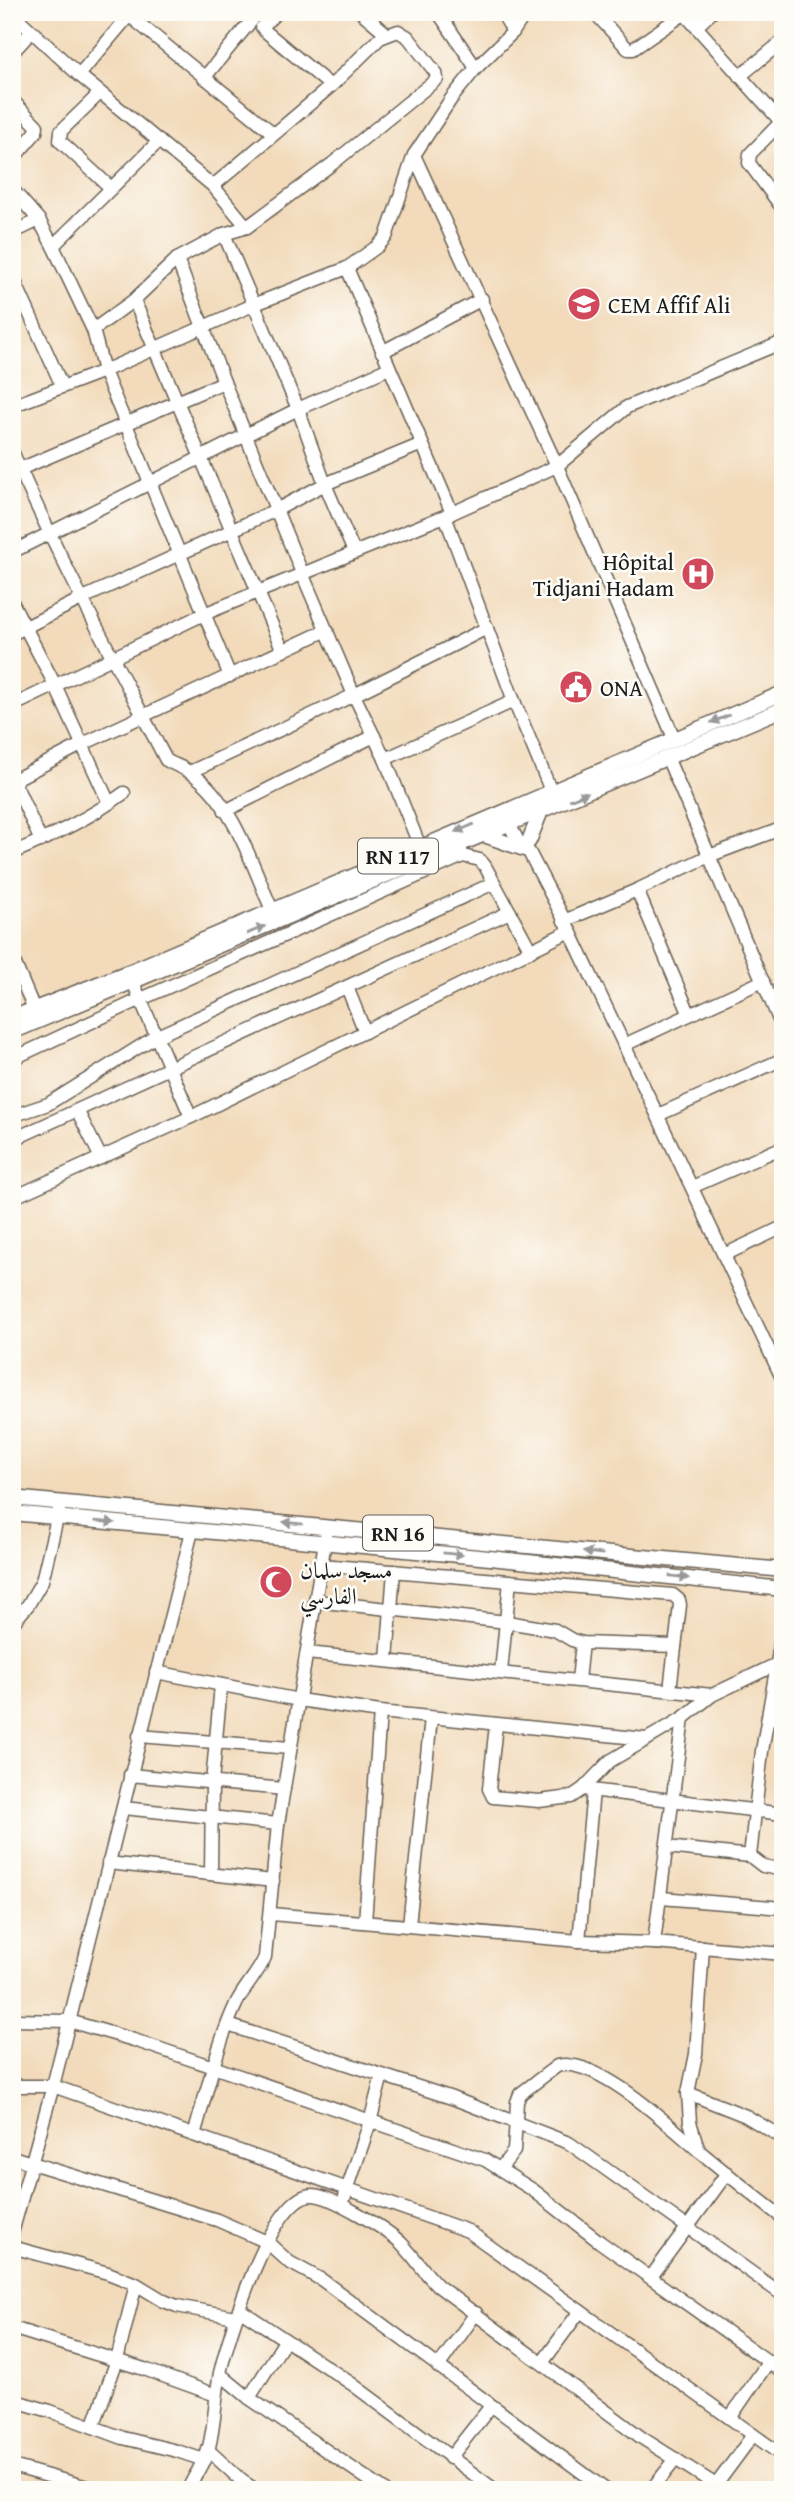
<svg xmlns="http://www.w3.org/2000/svg" width="795" height="2502" viewBox="0 0 795 2502" font-family="'Gentium Book Plus',Amiri,serif">
	<rect width="100%" height="100%" fill="#fdfcf7"/>
	<filter id="ink" filterUnits="userSpaceOnUse"><feTurbulence type="fractalNoise" baseFrequency=".0143" numOctaves="2"/><feDisplacementMap in="SourceGraphic" scale="14" xChannelSelector="R" yChannelSelector="G"/><feConvolveMatrix kernelMatrix="1 2 1 2 8 2 1 2 1" color-interpolation-filters="sRGB"/></filter>
	<filter id="wash" filterUnits="userSpaceOnUse"><feTurbulence type="fractalNoise" baseFrequency=".00686" numOctaves="4" result="noise"/><feDisplacementMap in="SourceGraphic" scale="28" xChannelSelector="R" yChannelSelector="G"/><feGaussianBlur stdDeviation="1.57" result="paint"/><feColorMatrix in="noise" values="0 0 0 0 0 0 0 0 0 0 0 0 0 0 0 0 0 1.4 0 .05"/><feComposite in="paint" operator="in"/></filter>
	<g filter="url(#wash)">
		<rect width="100%" height="100%" fill="#f2daba"/>
	</g>
	<g filter="url(#ink)">
		<g fill="none" stroke-linecap="round" stroke-linejoin="round">
			<defs>
				<g id="minor">
					<path d="M125,12L274,134"/>
					<path d="M277,12L262,27L265,31L331,86"/>
					<path d="M361,12L387,34"/>
					<path d="M438,12L476,68"/>
					<path d="M502,12L513,32"/>
					<path d="M594,12L628,49H633L685,13"/>
					<path d="M683,12L783,124"/>
					<path d="M12,13L79,75L213,186L247,227"/>
					<path d="M697,26L712,12"/>
					<path d="M12,53L31,32"/>
					<path d="M79,75L132,12"/>
					<path d="M740,76L783,41"/>
					<path d="M204,78L252,20"/>
					<path d="M100,93L61,131L60,141L111,188"/>
					<path d="M12,100L37,126L36,132L12,160"/>
					<path d="M783,120L750,154L749,163L783,209"/>
					<path d="M414,155L557,466L674,738"/>
					<path d="M12,189L39,220L53,246L93,330L104,371L230,676"/>
					<path d="M12,233L39,220"/>
					<path d="M224,234L298,409L325,484L354,552"/>
					<path d="M53,246L159,141"/>
					<path d="M177,259L224,382L302,573L354,695L385,759L420,847"/>
					<path d="M347,268L452,513"/>
					<path d="M12,275L62,386"/>
					<path d="M134,300L283,651"/>
					<path d="M93,330L134,300L177,259L224,234L247,227L332,164L437,79L436,73L408,37L398,31L380,38L331,86L213,186"/>
					<path d="M382,352L482,299"/>
					<path d="M12,406L104,371L253,305L347,268L378,246L386,237L414,155L451,99L476,68L513,32L526,12"/>
					<path d="M12,451C58,557 113,658 166,760C174,765 183,767 191,773C232,799 253,867 272,910"/>
					<path d="M20,469L224,382"/>
					<path d="M445,516L514,701L551,791"/>
					<path d="M12,552L298,409L389,368"/>
					<path d="M12,602L55,685L109,803"/>
					<path d="M12,634L83,598L276,510L325,484L422,444"/>
					<path d="M12,706L204,614L452,513L557,466L627,407L783,342"/>
					<path d="M667,757L783,1029"/>
					<path d="M385,759L514,701"/>
					<path d="M190,772L354,695L487,628"/>
					<path d="M12,777L41,841"/>
					<path d="M12,781L83,744L327,630"/>
					<path d="M225,811L374,736"/>
					<path d="M505,816L520,845L529,852L570,931L783,1380"/>
					<path d="M12,853C51,837 90,818 124,793"/>
					<path d="M463,856L480,860L485,866L531,951"/>
					<path d="M637,890L689,1013"/>
					<path d="M564,921L637,890L709,856L783,828"/>
					<path d="M12,957L34,1009"/>
					<path d="M133,982L191,1117"/>
					<path d="M347,987L365,1032"/>
					<path d="M624,1045L763,981"/>
					<path d="M12,1059L139,1000L463,856L459,845"/>
					<path d="M78,1112L101,1158"/>
					<path d="M658,1115L783,1059"/>
					<path d="M12,1116L48,1104L155,1037L494,883"/>
					<path d="M12,1140L510,912"/>
					<path d="M692,1187L783,1147"/>
					<path d="M12,1198L191,1117L570,931"/>
					<path d="M724,1255L783,1227"/>
					<path d="M321,1565L673,1595L679,1600L680,1605L670,1690"/>
					<path d="M315,1601L507,1622L555,1630L572,1640L582,1643L675,1646"/>
					<path d="M12,1624L28,1605L42,1581L61,1502"/>
					<path d="M307,1653L712,1695"/>
					<path d="M387,1660L394,1571"/>
					<path d="M156,1672L299,1700L380,1712L646,1739"/>
					<path d="M501,1672L510,1581"/>
					<path d="M578,1680L582,1643"/>
					<path d="M768,1717L783,1719"/>
					<path d="M496,1725L489,1789L493,1797L539,1801L571,1797L583,1789L610,1761L683,1718L712,1695L777,1664L783,1623"/>
					<path d="M139,1736L290,1748"/>
					<path d="M130,1775L284,1789"/>
					<path d="M583,1789L783,1814"/>
					<path d="M123,1808L278,1824"/>
					<path d="M667,1847L750,1856L763,1866L783,1870"/>
					<path d="M750,1856L762,1751L777,1664"/>
					<path d="M108,1863L273,1881"/>
					<path d="M211,1874L212,1783L221,1685"/>
					<path d="M661,1898L783,1908"/>
					<path d="M271,1914L579,1941L654,1943L783,1954"/>
					<path d="M365,1922L380,1712"/>
					<path d="M409,1925L431,1718"/>
					<path d="M579,1941L593,1791"/>
					<path d="M654,1943L683,1718"/>
					<path d="M703,1947L696,2054L688,2093L746,2116L783,2138"/>
					<path d="M12,2020L69,2021L134,2040L485,2160L533,2190L600,2242L783,2372"/>
					<path d="M228,2025L452,2098L569,2143L783,2295"/>
					<path d="M12,2086H53L468,2231L783,2456"/>
					<path d="M688,2093L690,2122L699,2151"/>
					<path d="M194,2135C207,2092 217,2045 236,2004C244,1987 258,1974 265,1957L278,1824L326,1536"/>
					<path d="M12,2157L217,2220L267,2242L289,2262L322,2280L606,2490"/>
					<path d="M500,2169L514,2151L517,2102L520,2094L557,2066C595,2055 670,2126 698,2150C726,2173 754,2196 783,2218"/>
					<path d="M345,2196L370,2122L382,2075"/>
					<path d="M12,2233L53,2086L192,1531"/>
					<path d="M12,2247L108,2273L136,2284L164,2301L177,2306L235,2317"/>
					<path d="M651,2277L727,2173"/>
					<path d="M239,2309L352,2384L495,2490"/>
					<path d="M12,2328L144,2369L216,2395"/>
					<path d="M542,2363L580,2311"/>
					<path d="M438,2367L476,2313"/>
					<path d="M220,2374L249,2398L384,2490"/>
					<path d="M249,2398L285,2341"/>
					<path d="M12,2400L50,2411L123,2438L177,2451L204,2460"/>
					<path d="M730,2418L769,2361"/>
					<path d="M93,2427L117,2360L136,2284"/>
					<path d="M208,2450L242,2481L256,2490"/>
					<path d="M450,2458L491,2406"/>
					<path d="M12,2466L98,2490"/>
					<path d="M716,2485L753,2435"/>
					<path d="M188,2490C194,2475 205,2462 209,2447C215,2423 215,2398 220,2373C228,2338 271,2196 311,2195C330,2194 390,2231 403,2245C415,2258 425,2273 438,2286L642,2438L724,2490"/>
					<path d="M651,2490L676,2459"/>
				</g>
				<g id="major">
					<path d="M484,835L524,849"/>
					<path d="M529,841L541,811"/>
					<path d="M12,1018L131,971L783,693"/>
					<path d="M12,1032L783,709"/>
					<path d="M12,1498L783,1570"/>
					<path d="M12,1513L490,1558L783,1589"/>
				</g>
			</defs>
			<!-- minor casing -->
			<use href="#minor" stroke="#675e53" stroke-width="15"/>
			<!-- major casing -->
			<use href="#major" stroke="#675e53" stroke-width="17"/>
			<!-- minor -->
			<use href="#minor" stroke="#fff" stroke-width="12"/>
			<!-- major -->
			<use href="#major" stroke="#fff" stroke-width="14"/>
		</g>
		<!-- one-way arrows -->
		<defs><path id="oneway-solid" d="M-6-.8H1V-3.2L6.5 0L1 3.2V.8H-6Z" transform="scale(1.75)"/></defs>
		<g fill="#999">
			<use href="#oneway-solid" transform="translate(720 719) rotate(158)"/>
			<use href="#oneway-solid" transform="translate(579 796) rotate(-22)"/>
			<use href="#oneway-solid" transform="translate(465 828) rotate(157)"/>
			<use href="#oneway-solid" transform="translate(256 930) rotate(-23)"/>
			<use href="#oneway-solid" transform="translate(105 1522) rotate(5)"/>
			<use href="#oneway-solid" transform="translate(293 1523) rotate(-174)"/>
			<use href="#oneway-solid" transform="translate(593 1553) rotate(-174)"/>
			<use href="#oneway-solid" transform="translate(453 1554) rotate(6)"/>
			<use href="#oneway-solid" transform="translate(679 1577) rotate(7)"/>
		</g>
	</g>
	<!-- icons -->
	<defs>
		<symbol id="school-disc" viewBox="-11 -11 22 22"><circle r="9.5" fill="#d1495b" stroke="#fdfcf7"/><path d="M0-5L7-2L0 1L-7-2ZM-4 1L0 2.5L4 1V4Q0 6-4 4Z" fill="#fff"/></symbol>
		<symbol id="hospital-disc" viewBox="-11 -11 22 22"><circle r="9.5" fill="#d1495b" stroke="#fdfcf7"/><path d="M-5-5h3v3.5h4V-5h3V5h-3V1.5h-4V5h-3Z" fill="#fff"/></symbol>
		<symbol id="civic-disc" viewBox="-11 -11 22 22"><circle r="9.5" fill="#d1495b" stroke="#fdfcf7"/><path d="M-.6-6.5H3V-4.5H.6V-3L4-1V1h2V6H-6V1h2V-1L-.6-3ZM-1.2 2.5V6h2.4V2.5Z" fill="#fff"/></symbol>
		<symbol id="mosque-disc" viewBox="-11 -11 22 22"><circle r="9.5" fill="#d1495b" stroke="#fdfcf7"/><path d="M3.5-4.9A6 6 0 1 0 3.5 4.9A5 5 0 1 1 3.5-4.9Z" fill="#fff"/></symbol>
	</defs>
	<g fill-rule="evenodd">
		<use href="#school-disc" x="565" y="285" width="38" height="38"/>
		<use href="#hospital-disc" x="679" y="555" width="38" height="38"/>
		<use href="#civic-disc" x="557" y="668" width="38" height="38"/>
		<use href="#mosque-disc" x="257" y="1563" width="38" height="38"/>
	</g>
	<g text-anchor="middle" dominant-baseline="central" stroke-width="5" stroke-linejoin="round" paint-order="stroke">
		<!-- shield labels -->
		<g fill="#fdfcf7" stroke="#605f5e" stroke-width="2">
			<rect x="358" y="838.5" width="80" height="35" rx="5"/>
			<rect x="363" y="1515.5" width="70" height="35" rx="5"/>
		</g>
		<g font-size="21" font-weight="bold" fill="#1c1c1c">
			<text x="398" y="856">RN 117</text>
			<text x="398" y="1533">RN 16</text>
		</g>
		<!-- poi labels -->
		<g font-size="23" fill="#1c1c1c" stroke="#fdfcf7" text-anchor="start">
			<text x="608" y="304">CEM Affif Ali</text>
			<text x="674" y="561" text-anchor="end">Hôpital<tspan x="674" dy="26">Tidjani Hadam</tspan></text>
			<text x="600" y="687">ONA</text>
			<text x="300" y="1569">مسجد سلمان<tspan x="300" dy="26">الفارسي</tspan></text>
		</g>
	</g>
	<!-- margin -->
	<rect width="795" height="2502" fill="none" stroke="#fdfcf7" stroke-width="42"/>
</svg>
